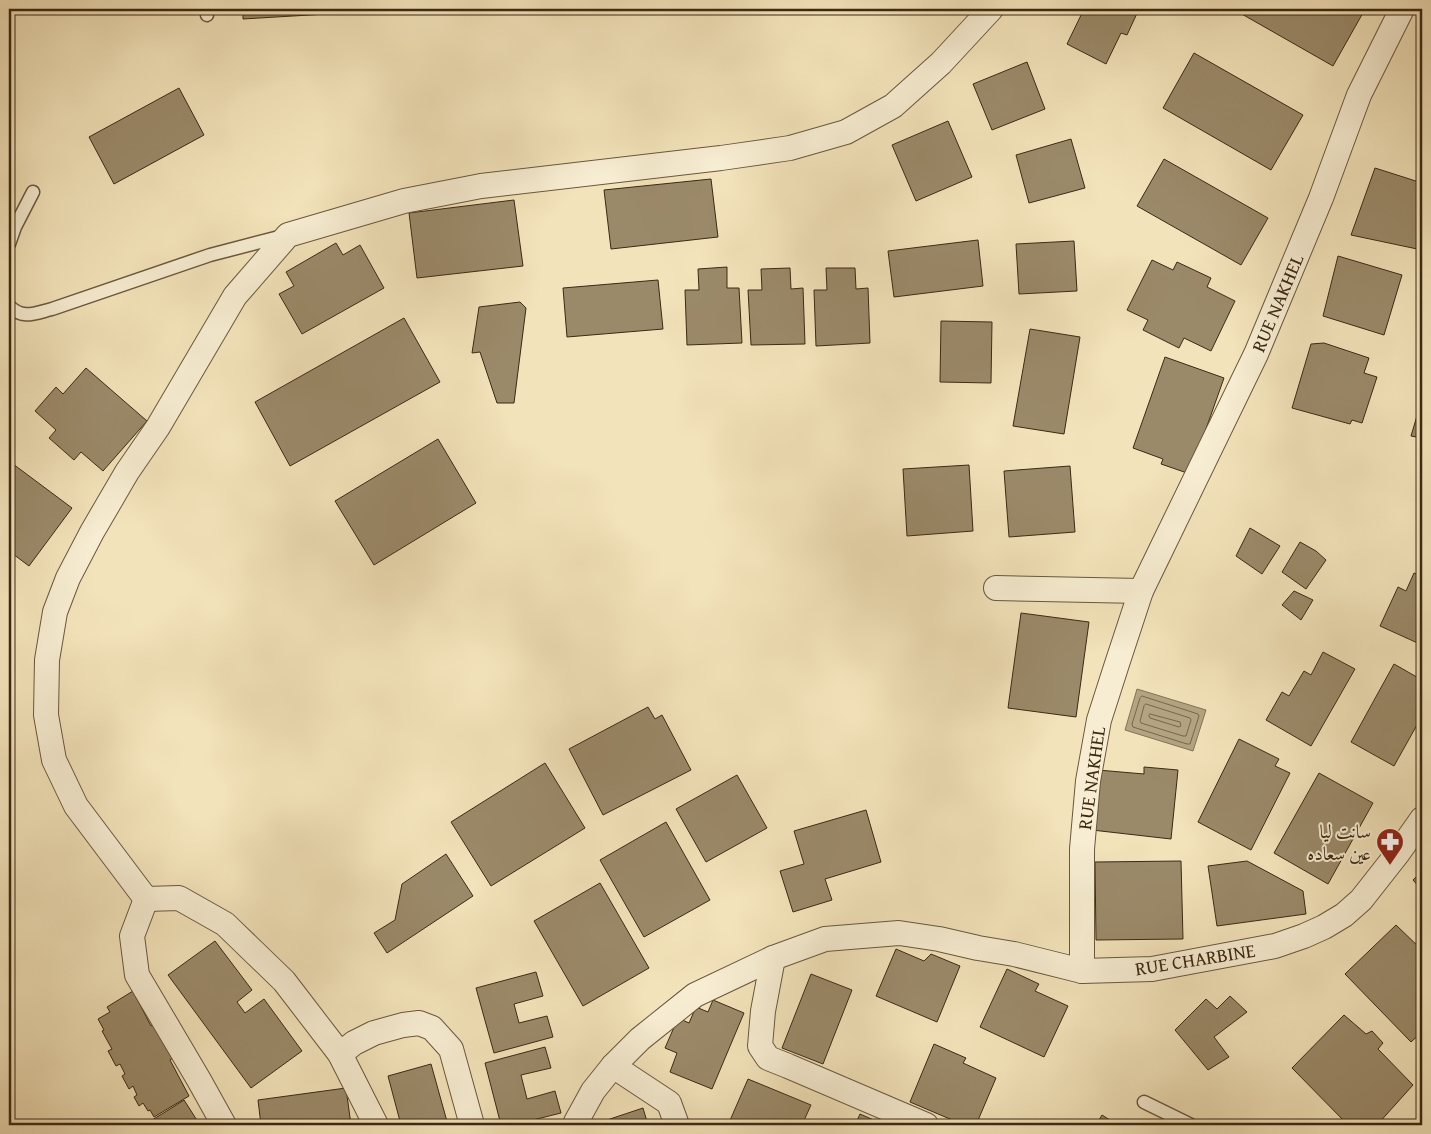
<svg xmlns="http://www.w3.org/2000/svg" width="1431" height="1134" viewBox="0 0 1431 1134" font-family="'Gentium Book Plus',Amiri,serif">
	<rect width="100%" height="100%" fill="#f3e3ba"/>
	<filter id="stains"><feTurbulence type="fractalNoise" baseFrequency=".004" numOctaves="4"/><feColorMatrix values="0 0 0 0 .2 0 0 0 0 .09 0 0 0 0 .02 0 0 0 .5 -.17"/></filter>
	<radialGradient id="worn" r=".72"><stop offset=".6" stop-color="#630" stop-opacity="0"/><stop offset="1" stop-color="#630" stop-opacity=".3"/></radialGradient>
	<!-- water -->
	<path fill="#b4a482" stroke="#847356" d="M1137,689L1206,710L1193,751L1125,730Z"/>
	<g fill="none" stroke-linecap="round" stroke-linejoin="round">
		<!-- shore -->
		<g stroke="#78664b" stroke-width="1">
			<path d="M1142,696L1198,714L1199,716L1190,744H1187L1133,727L1132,724L1140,698Z"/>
			<path d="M1146,704L1190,718L1191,720L1186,736H1183L1141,723L1140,721L1144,706Z"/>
			<path d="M1150,714L1180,722L1181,726L1179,727L1150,718L1149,716Z"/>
		</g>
	</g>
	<!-- building -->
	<g fill="#9b8a6a" stroke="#3b2914">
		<path d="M243,9H410L243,19Z"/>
		<path d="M1084,9H1139L1127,35L1121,33L1106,64L1067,44Z"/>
		<path d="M1233,9H1360L1364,11L1333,66Z"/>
		<path d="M1194,53L1303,115L1271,170L1163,108Z"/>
		<path d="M1027,62L1045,109L992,130L973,84Z"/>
		<path d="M1422,77V126L1418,125Z"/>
		<path d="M179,88L204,135L114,184L89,137Z"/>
		<path d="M948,121L972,177L916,201L892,145Z"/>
		<path d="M1071,139L1085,188L1029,203L1016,155Z"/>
		<path d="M1164,159L1268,218L1241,265L1137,206Z"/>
		<path d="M1375,168L1422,183V250L1351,235Z"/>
		<path d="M711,179L718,237L611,249L604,190Z"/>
		<path d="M514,200L523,266L417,278L409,213Z"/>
		<path d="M978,240L983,286L894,297L888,251Z"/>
		<path d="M1074,241L1077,291L1019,294L1016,244Z"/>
		<path d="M336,243L343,255L360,245L384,288L302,334L279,294L294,286L286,272Z"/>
		<path d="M1338,256L1402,275L1384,335L1323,316Z"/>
		<path d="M1152,260L1173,270L1177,262L1211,278L1207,287L1235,301L1211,351L1184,338L1179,348L1143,330L1148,320L1127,310Z"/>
		<path d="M727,267V288H739L742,343L687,345L685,290H699L698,269Z"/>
		<path d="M790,268L791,289L803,288L805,344L751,345L748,290H762L761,269Z"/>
		<path d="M826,268H855L856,289L868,288L870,343L816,346L814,290H827Z"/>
		<path d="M658,280L663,329L567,337L563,288Z"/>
		<path d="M520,302L526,308L514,403H497L480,352L472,353L479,307Z"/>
		<path d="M404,318L440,382L290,466L255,402Z"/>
		<path d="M941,321L992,322L991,383L940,382Z"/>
		<path d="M1030,329L1080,337L1064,434L1013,426Z"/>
		<path d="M1324,343L1369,358L1364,373L1377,377L1362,423L1352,420L1350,424L1292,408L1311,344Z"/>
		<path d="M1165,357L1224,378L1190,474L1161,464L1163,459L1133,448Z"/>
		<path d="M86,368L147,421L103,471L81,452L74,460L49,438L56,430L35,411L56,387L63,394Z"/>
		<path d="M1422,399V438L1411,436Z"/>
		<path d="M438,439L476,503L374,565L335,501Z"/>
		<path d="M9,461L72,508L29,566L9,551Z"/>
		<path d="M969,465L973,531L907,536L903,469Z"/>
		<path d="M1070,466L1075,532L1009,537L1004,471Z"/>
		<path d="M1250,528L1280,546L1262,574L1236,556Z"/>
		<path d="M1300,542L1316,551L1326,560L1306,589L1282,572Z"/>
		<path d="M1414,573L1422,576V645L1380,626L1398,587L1406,591Z"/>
		<path d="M1294,591L1313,600L1301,620L1282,605Z"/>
		<path d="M1021,613L1089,622L1076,717L1008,708Z"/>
		<path d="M1323,652L1355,669L1311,746L1266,720L1282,692L1289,696L1304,671L1311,675Z"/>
		<path d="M1394,664L1422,680V716L1394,766L1351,742Z"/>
		<path d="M648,707L655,719L662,715L691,770L603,815L569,749Z"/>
		<path d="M1239,739L1279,759L1275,766L1290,773L1251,850L1198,822Z"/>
		<path d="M545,763L585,828L491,886L451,822Z"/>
		<path d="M1144,767L1178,770L1171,839L1092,830L1098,770L1144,774Z"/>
		<path d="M1319,773L1373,803L1328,884L1274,853Z"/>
		<path d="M737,775L767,828L706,862L676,809Z"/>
		<path d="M866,810L881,862L825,879L832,900L793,912L780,871L804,864L794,831Z"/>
		<path d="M666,822L710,900L644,937L600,860Z"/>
		<path d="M446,854L473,896L387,953L374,933L395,920L402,884Z"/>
		<path d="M1181,861L1183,939L1096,940L1095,862Z"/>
		<path d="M1247,861L1303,891L1306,914L1217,926L1208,866Z"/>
		<path d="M1422,871V890L1413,880Z"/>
		<path d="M600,883L649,968L583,1006L534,921Z"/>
		<path d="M1396,925L1422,950V1032L1411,1042L1345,974Z"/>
		<path d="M215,941L252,990L237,1002L245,1013L264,999L302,1051L251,1088L168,975Z"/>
		<path d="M896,949L924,961L931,954L960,966L937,1022L876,996Z"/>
		<path d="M1007,969L1039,984L1035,991L1068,1006L1044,1057L980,1027Z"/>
		<path d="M536,972L543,996L514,1004L519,1023L547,1016L553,1037L494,1053L476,988Z"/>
		<path d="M811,974L852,990L823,1064L782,1048Z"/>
		<path d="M133,991L151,1026L158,1022L176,1056L170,1060L189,1096L154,1117L150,1110L148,1111L143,1103L139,1106L134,1097L137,1095L133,1086L129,1089L122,1076L125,1074L120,1064L116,1066L108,1051L112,1049L102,1031L104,1030L98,1019L110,1012L107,1007Z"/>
		<path d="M1230,996L1247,1012L1214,1037L1229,1057L1208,1070L1175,1030L1206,999L1217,1009Z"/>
		<path d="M713,1000L744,1013L712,1089L670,1072L677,1053L665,1048L678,1018L689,1023L696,1007L708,1012Z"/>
		<path d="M1344,1015L1366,1034L1372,1031L1383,1043L1378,1049L1413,1085L1377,1125H1348L1292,1068Z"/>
		<path d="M934,1044L966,1058L963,1063L996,1078L976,1125H964L910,1102Z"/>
		<path d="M545,1047L551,1068L521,1075L527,1099L555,1091L561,1113L513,1125H501L485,1063Z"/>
		<path d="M431,1064L448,1125H401L388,1076Z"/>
		<path d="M748,1079L811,1105L802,1125H728Z"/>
		<path d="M346,1088L351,1125H261L258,1100Z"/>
		<path d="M184,1100L200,1125H144L170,1109Z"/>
		<path d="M643,1108L648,1125H602L601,1122Z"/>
		<path d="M860,1114L885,1125H855Z"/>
		<path d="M1102,1115L1118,1125H1096Z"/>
	</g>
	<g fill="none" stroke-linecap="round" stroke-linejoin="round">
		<defs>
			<g id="lane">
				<path d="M206,9L207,15"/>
				<path d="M9,244L15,227L33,192"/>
				<path d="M9,306C23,320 35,313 52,309L210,255L283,236"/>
				<path d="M1144,1102L1191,1125"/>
			</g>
			<g id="street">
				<path d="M996,588L1141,591"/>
				<path d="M146,899L132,936L137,975L199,1080L224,1125"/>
				<path d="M773,958L763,1011L760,1046L768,1058L788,1066L926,1125"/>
				<path d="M1082,971V849L1088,781L1099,720L1116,667L1141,591L1256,354L1321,198L1359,95L1402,9"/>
				<path d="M340,1054L354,1043L374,1033L403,1025L419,1023L432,1028L451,1049L472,1125"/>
				<path d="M613,1066L669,1103L677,1125"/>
				<path d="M376,1125L340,1054L284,981L225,924L179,898L146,899L76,806L54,760L46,715L47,660L55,612L68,578L92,532L127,472L158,427L235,296L288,235L404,201L481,186L721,158L790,148L846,132L893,106L941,63L991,9"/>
				<path d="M577,1125L576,1122L593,1091L613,1066L640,1039L695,995L773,958L825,939L899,933L939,939L978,948L1014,954L1082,971L1152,969L1275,946L1304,936L1324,927L1344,915L1361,900L1398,853L1422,819"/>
			</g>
		</defs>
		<!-- lane casing -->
		<use href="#lane" stroke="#69583e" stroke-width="15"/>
		<!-- street casing -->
		<use href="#street" stroke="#69583e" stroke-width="26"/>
		<!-- lane -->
		<use href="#lane" stroke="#f7edd2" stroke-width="12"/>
		<!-- street -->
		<use href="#street" stroke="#f7edd2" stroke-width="24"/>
	</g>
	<!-- icons -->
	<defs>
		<symbol id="pharmacy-pin" viewBox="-11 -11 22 30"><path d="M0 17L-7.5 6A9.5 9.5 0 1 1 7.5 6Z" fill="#8f2418" stroke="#f7edd2"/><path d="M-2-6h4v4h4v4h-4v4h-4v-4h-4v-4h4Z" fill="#fff"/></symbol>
	</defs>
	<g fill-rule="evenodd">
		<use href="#pharmacy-pin" x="1374" y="826" width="32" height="43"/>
	</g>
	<g text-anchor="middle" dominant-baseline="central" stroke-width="4" stroke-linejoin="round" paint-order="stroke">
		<!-- street labels -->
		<g font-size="19" fill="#3b2914" stroke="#f7edd2">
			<text transform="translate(1277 303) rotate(-67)">RUE NAKHEL</text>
			<text transform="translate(1091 778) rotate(-82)">RUE NAKHEL</text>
			<text transform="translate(1195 959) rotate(-9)">RUE CHARBINE</text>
		</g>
		<!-- poi labels -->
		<g font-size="19" fill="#3b2914" stroke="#f7edd2" text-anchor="end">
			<text x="1371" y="831">سانت ليا<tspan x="1371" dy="22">عين سعاده</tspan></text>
		</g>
	</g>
	<!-- margin -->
	<rect width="1431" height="1134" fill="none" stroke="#f3e3ba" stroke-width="30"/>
	<rect x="10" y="10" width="1411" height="1114" fill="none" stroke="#3b2914" stroke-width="2.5"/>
	<rect x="15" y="15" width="1401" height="1104" fill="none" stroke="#3b2914"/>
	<rect width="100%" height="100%" filter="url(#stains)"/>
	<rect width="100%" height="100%" fill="url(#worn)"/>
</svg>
